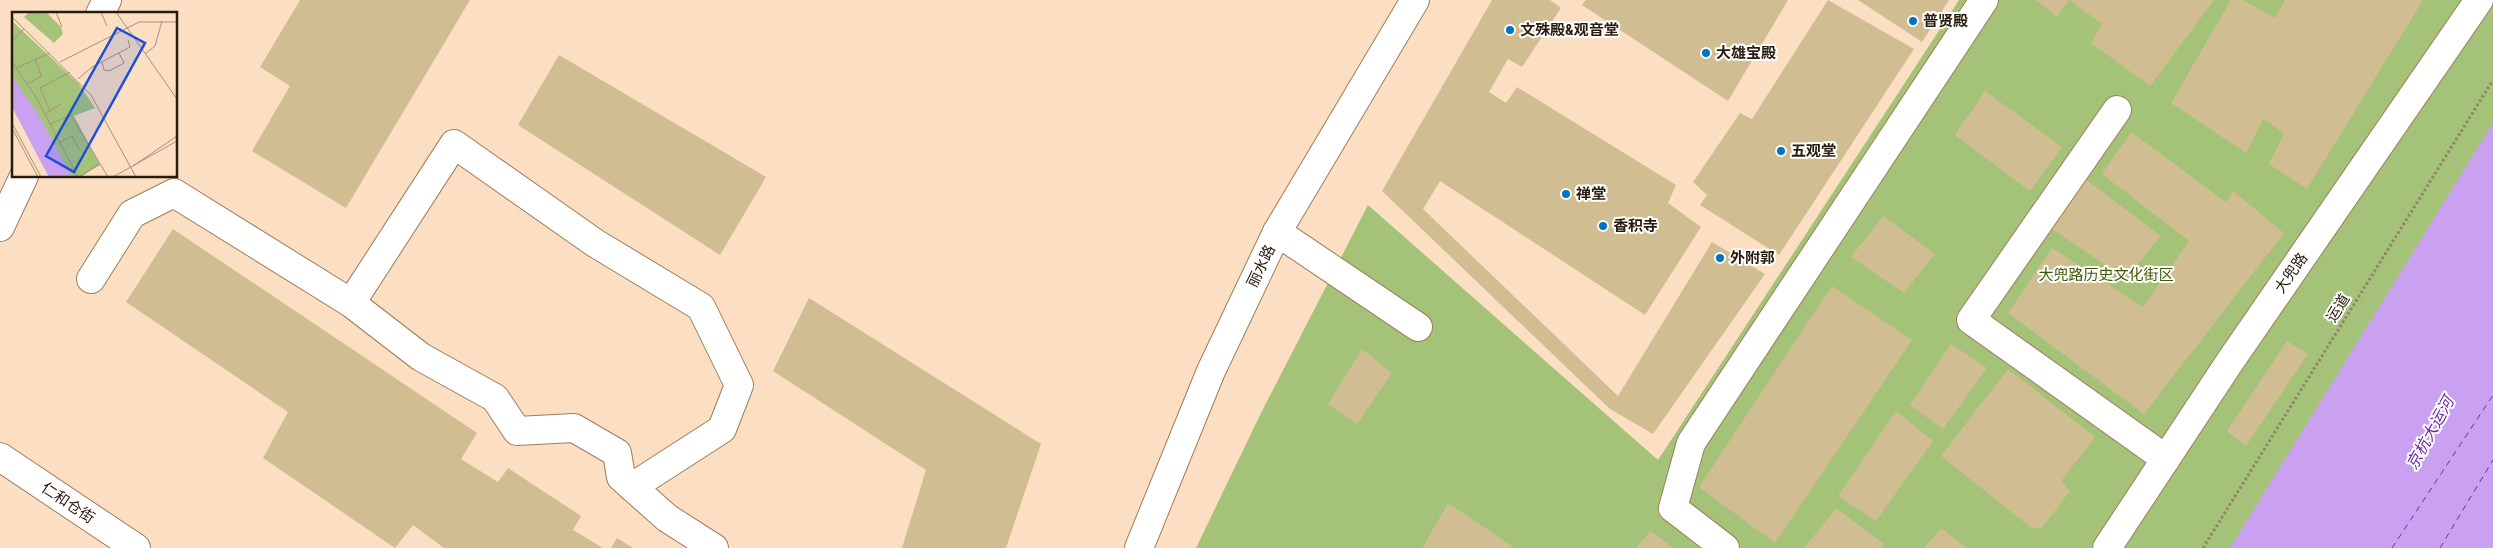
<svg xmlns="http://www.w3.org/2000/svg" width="2493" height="548" viewBox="0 0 2493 548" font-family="'Roboto Condensed','Noto Sans SC',sans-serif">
	<rect width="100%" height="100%" fill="#fcdfc2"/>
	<!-- green -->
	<path fill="#a4c379" d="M1959,0H2493V161L2258,548H1196L1261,413L1368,205L1658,460Z"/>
	<!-- water -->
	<path fill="#caa1f1" d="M2493,123V548H2230Z"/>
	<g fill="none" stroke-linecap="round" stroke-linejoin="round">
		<!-- ferry -->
		<g stroke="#6e2a9e" stroke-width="1" stroke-dasharray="6 5" stroke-linecap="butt">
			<path d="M2392,548L2493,395"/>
			<path d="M2440,548L2493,460"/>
		</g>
	</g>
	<!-- building -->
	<g fill="#d0bd91">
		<path d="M300,0H470L346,208L252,151L290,86L260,67Z"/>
		<path d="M1492,0H1550L1561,8L1522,67L1508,59L1489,92L1506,103L1517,87L1676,185L1668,203L1701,227L1645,315L1440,181L1423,209L1618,396L1712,242L1765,274L1653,434L1610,409L1382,191Z"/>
		<path d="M1586,0H1788L1728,101L1582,5Z"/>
		<path d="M1828,0L1914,49L1779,255L1700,205L1707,195L1693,182L1740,113L1752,119Z"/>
		<path d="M1858,0H1949L1922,42Z"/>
		<path d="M2036,0H2069L2057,17Z"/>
		<path d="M2069,0H2214L2150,86L2091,43L2102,24Z"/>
		<path d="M2231,0H2243L2275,18L2285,0H2423L2307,189L2269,164L2284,134L2264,118L2246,153L2171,103Z"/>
		<path d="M559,55L766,177L720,255L518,125Z"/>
		<path d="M1985,91L2062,147L2030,191L1955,135Z"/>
		<path d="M2131,132L2226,202L2233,191L2284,233L2144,414L2008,313L2052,248L2143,307L2189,241L2102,174Z"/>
		<path d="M2081,176L2161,236L2126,279L2046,225Z"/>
		<path d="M1883,216L1935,254L1904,293L1851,257Z"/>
		<path d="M173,229L477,433L461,459L498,482L508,468L581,516L573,530L603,548H444L413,525L395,548L263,458L288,412L126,302Z"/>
		<path d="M1832,286L1912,340L1775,543L1699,487Z"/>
		<path d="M809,298L1041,444L1006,548H902L926,470L773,371Z"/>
		<path d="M2287,341L2308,354L2246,446L2227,431Z"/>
		<path d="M1951,344L1987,368L1943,429L1910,405Z"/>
		<path d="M1362,349L1392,373L1357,424L1328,404Z"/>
		<path d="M2008,369L2095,437L2061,481L2070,491L2041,529L2030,527L1941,456Z"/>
		<path d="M1896,411L1933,441L1876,521L1838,496Z"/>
		<path d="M1448,503L1515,548H1422Z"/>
		<path d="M1836,508L1884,544L1882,548H1804Z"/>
		<path d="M1941,528L1967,548H1924Z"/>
		<path d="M1650,531L1674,548H1636Z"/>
		<path d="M617,538L633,548H611Z"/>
	</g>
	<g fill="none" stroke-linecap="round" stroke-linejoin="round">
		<defs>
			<g id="minor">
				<path d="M100,14L107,0"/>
				<path d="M2117,110L1971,320L2166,459"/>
				<path d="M0,227L24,176"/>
				<path d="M1277,232L1418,327"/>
				<path d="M91,279L132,214L174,193L351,303L421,357L495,398L517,431L574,428L617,453L621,477L667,518L714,548"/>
				<path d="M351,303L454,144L595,243L701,307L739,385L722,429L632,487"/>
				<path d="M0,457L136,548"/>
				<path d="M1139,548L1211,371L1277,232L1415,0"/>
				<path d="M1725,548L1673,508L1691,443L1984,0"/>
				<path d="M2107,548L2229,363L2479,0"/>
			</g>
		</defs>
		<!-- minor casing -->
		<use href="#minor" stroke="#9d7d5b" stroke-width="30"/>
		<!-- path -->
		<path stroke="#97816c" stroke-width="3" stroke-dasharray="2.5 2.5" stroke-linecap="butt" d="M2203,548L2493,80"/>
		<!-- minor -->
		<use href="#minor" stroke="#fff" stroke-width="28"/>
	</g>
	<!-- markers -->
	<g fill="#0174bf" stroke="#fff" stroke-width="2">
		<circle cx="1913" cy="21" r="5"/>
		<circle cx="1510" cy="30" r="5"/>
		<circle cx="1706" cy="53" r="5"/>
		<circle cx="1781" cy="151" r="5"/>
		<circle cx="1566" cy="194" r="5"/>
		<circle cx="1603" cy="226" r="5"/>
		<circle cx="1720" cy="258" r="5"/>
	</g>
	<g text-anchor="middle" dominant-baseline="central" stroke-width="4" stroke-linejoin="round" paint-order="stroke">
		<!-- poi labels -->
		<g font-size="15" font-weight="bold" fill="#281b0d" stroke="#fff" text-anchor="start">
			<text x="1923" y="21">普贤殿</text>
			<text x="1520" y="30">文殊殿&amp;观音堂</text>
			<text x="1716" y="53">大雄宝殿</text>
			<text x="1791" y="151">五观堂</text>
			<text x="1576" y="194">禅堂</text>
			<text x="1613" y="226">香积寺</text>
			<text x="1730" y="258">外附郭</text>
		</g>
		<!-- street labels -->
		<g font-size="15" fill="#281b0d" stroke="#fff">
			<text transform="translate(1261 266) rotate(-64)">丽水路</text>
			<text transform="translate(2291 273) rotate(-55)">大兜路</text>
			<text transform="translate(2338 308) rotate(-58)">运道</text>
			<text transform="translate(68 503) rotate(34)">仁和仓街</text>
		</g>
		<!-- park labels -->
		<g font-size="15" fill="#3d5803" stroke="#fff">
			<text x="2106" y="275">大兜路历史文化街区</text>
		</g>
		<!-- water labels -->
		<g font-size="16" font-style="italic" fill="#6e2a9e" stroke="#fff">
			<text transform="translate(2430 433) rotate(-61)">京杭大运河</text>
		</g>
	</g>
	<!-- overview -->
	<g transform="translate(12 12)">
		<rect width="165" height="165" fill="#fcdfc2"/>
		<path d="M17,0H34L49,15L51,22L42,31L12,5ZM0,9L67,72L83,96L62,104L88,153L68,165H59L0,67Z" fill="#a4c379"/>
		<path d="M0,65L24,99L60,165H37L32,156L0,95Z" fill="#caa1f1"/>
		<path fill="none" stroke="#caa1f1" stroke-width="2.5" d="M0,78L20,107L51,165M0,82L49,165"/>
		<path fill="none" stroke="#a7917a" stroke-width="1" d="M44,0L50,15M89,0L95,14M104,0L165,87M0,5L79,83L124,165M0,29L12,17M133,42L143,34L150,9M0,50L24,85L66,165M48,50L127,10H165M90,50L92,58L97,59L112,51L107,41M4,56L38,41M66,67L80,55L118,35L116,28M15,72L29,64L23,46M38,99L28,76L58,60M33,102L49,92M0,111L29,165M38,112L59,103L96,165M1,118L26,165M48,130L60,124L67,137M121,154L165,124M67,165L87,152M101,165L165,129"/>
		<path fill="#1d4ed8" fill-opacity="0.15" stroke="#1d4ed8" stroke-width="2.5" d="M105,16L133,31L62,160L34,144Z"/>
		<rect width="165" height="165" fill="none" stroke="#281b0d" stroke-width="2.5"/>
	</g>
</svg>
